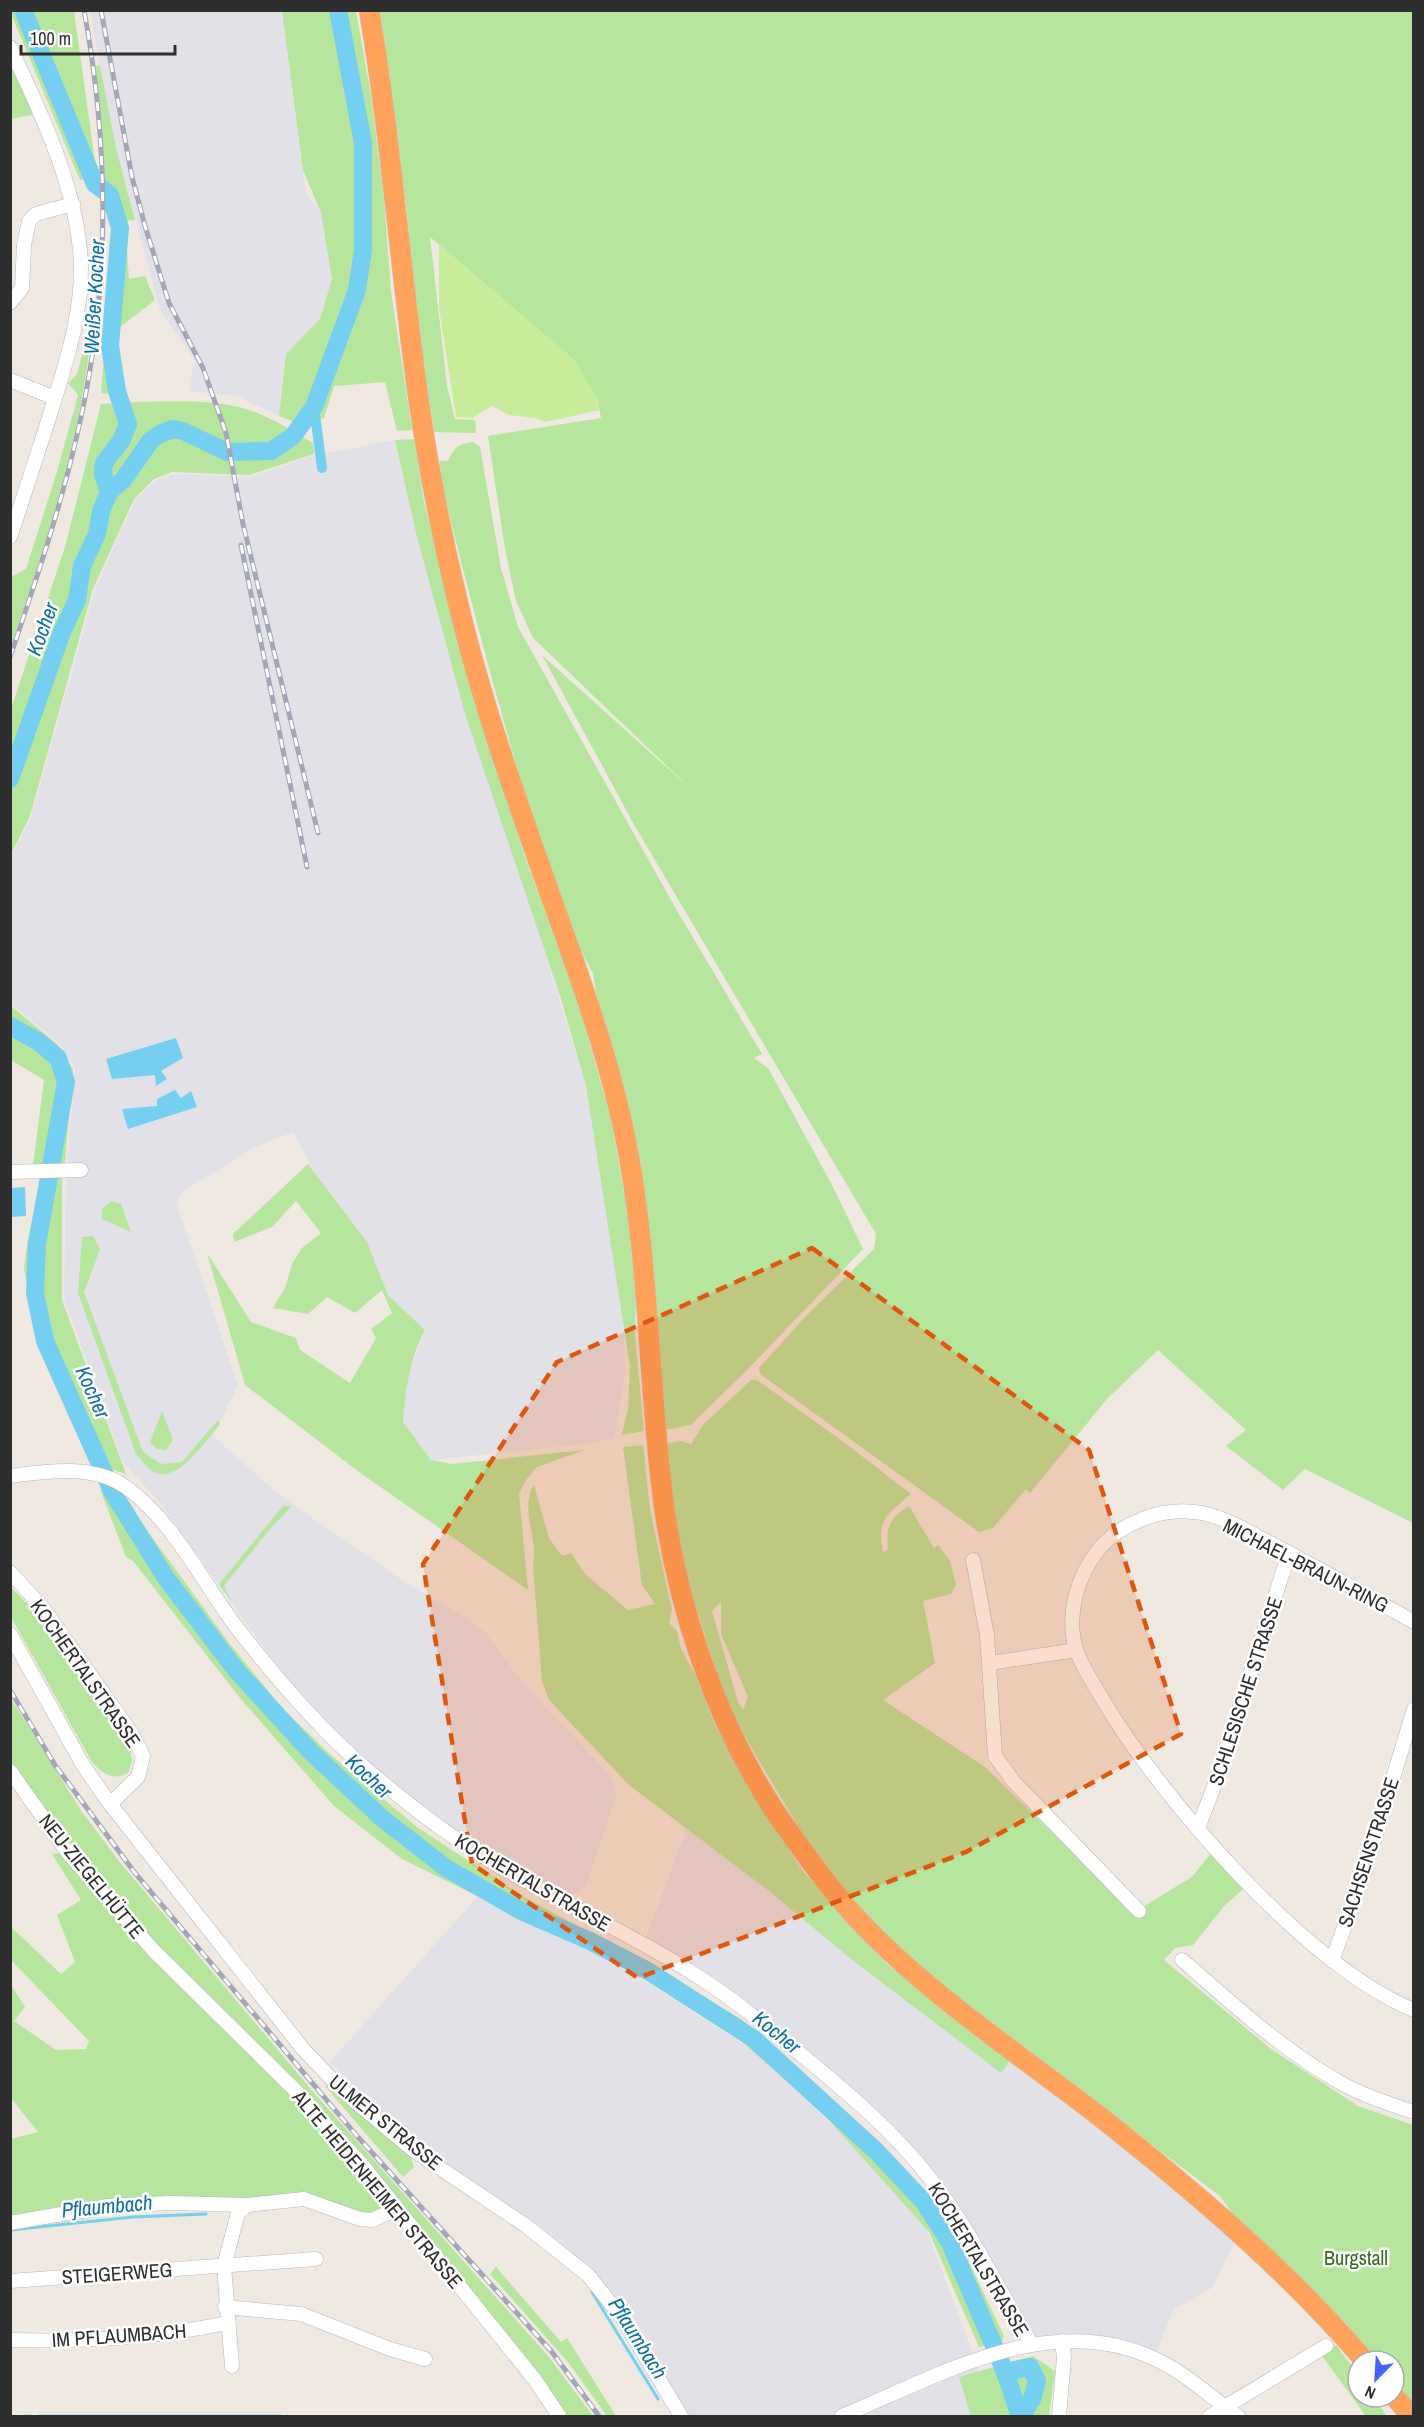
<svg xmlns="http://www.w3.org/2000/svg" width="1424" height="2427" viewBox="0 0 1424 2427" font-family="'Archivo Narrow',sans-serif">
	<rect width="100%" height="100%" fill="#efe9e1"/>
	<!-- industrial -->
	<g fill="#e3e1e8">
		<path d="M90,11H282L306,193L321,213L332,279L320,319L286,354L279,416L237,396L188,391L195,360L160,310L116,148Z"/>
		<path d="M395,440L416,533L586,1086L623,1322L625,1375L614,1438L584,1444L431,1460L403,1423L406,1379L425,1329L375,1283L293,1132L253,1148L181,1193L177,1205L238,1385L213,1436L276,1492L325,1527L411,1586L465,1617L486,1633L521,1681L606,1771L614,1785L616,1797L586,1886L566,1899L502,1864L416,1806L366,1763L290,1684L155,1497L122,1461L64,1299L66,1177L75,1068L60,1044L11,1004L10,858L31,817L95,589L135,500L155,481L173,474L250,477L312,456Z"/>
		<path d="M687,1828L769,1891L851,1959L1001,2072L1011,2060L1110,2136L1229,2234L1234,2243L1212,2288L1174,2309L1155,2354L1033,2339L934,2176L882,2115L825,2068L646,1938Z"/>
		<path d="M478,1896L579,1939L765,2058L852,2145L926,2228L996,2416H673L596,2290L561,2257L414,2146L330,2062Z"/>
	</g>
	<!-- green -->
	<g fill="#b6e59e" fill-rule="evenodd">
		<path d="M10,11H74L97,176L80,180Z"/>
		<path d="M282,11H356L371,95L384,199L391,291L412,430L397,431L385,382L334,386L324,418L297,423L279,416L286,354L320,319L332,279L321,213L303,170Z"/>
		<path d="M378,11H1413V1523L1305,1469L1283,1490L1226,1446L1246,1430L1158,1350L1107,1399L1030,1493L1026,1489L993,1528L979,1532L760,1374L759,1368L804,1318L874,1249L876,1234L636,828L542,655L692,790L533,638L516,601L505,549L488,436L601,418L598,402L574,360L430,237L447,386L455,419L475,420L476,433L434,432L412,296L407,211Z"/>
		<path d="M11,60L36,114L11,119Z"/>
		<path d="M100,65L116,148L135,220L125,221L129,279L145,276L155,300L114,332L113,394L101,393L108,306L111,304C114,272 119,239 106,209L95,66Z"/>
		<path d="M85,344H90C78,448 45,546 11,645V577L26,569L57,472L78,395L68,383L77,374Z"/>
		<path d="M133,402C166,402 201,399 234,406C261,411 290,429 313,443L314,454L249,475L172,472L154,479L134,499L93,589L30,816L11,854V709L65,547L101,404Z"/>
		<path d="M414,439L424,502L477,710L526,860L578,1002L611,1119L627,1209L636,1294L635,1336L644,1431L622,1435L628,1408L630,1367L586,1086L561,999L465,714L416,533L395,440Z"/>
		<path d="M473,442L480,447L501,568L518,627L676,909L762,1054L754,1058L768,1068L831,1183L863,1249L747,1370L691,1425L664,1430L593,973C556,911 536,835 516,764C488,668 463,571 439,473L440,461H448C454,447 459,444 473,442Z"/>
		<path d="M11,1006L58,1045L73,1069L65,1163L33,1166L44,1080L11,1060Z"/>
		<path d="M308,1164L367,1242L388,1295L425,1330C409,1360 406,1389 403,1422L431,1460L452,1464L585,1450L537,1467L526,1480L519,1494L528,1590L359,1472L245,1385L207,1253L251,1322L296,1338L300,1350L350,1383L376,1338L371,1329L392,1313L382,1290L355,1313L327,1297L308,1314L273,1308L286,1286L292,1264L302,1248L321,1233L296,1201L272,1227L234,1242L233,1234Z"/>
		<path d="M62,1174V1300L126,1474L93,1463L37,1337L24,1268L28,1238L41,1179Z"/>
		<path d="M111,1201L121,1204L131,1232L102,1219V1209Z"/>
		<path d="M93,1236L100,1249L84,1292L143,1452L161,1464L182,1462L218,1420L220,1424C207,1439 176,1487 152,1471C146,1467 141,1459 136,1454L78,1293L82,1237Z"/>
		<path d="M751,1380H757L845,1443L911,1494C888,1514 876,1519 883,1552L888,1550C886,1527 889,1518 909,1506L934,1548L938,1545L950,1561L956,1585L951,1594L923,1601L935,1663L883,1700L985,1767L1105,1884L1131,1914L1192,1877L1211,1853L1243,1889L1225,1905L1193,1945L1175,1948L1164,1960L1271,2049L1358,2106L1413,2125V2406L1394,2383V2361H1376L1344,2321L1237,2220L1220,2196L942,1988L864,1913L805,1838L749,1744L725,1699L681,1560L663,1444L682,1441L691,1444L703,1425ZM721,1602V1634L748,1697L743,1710L738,1702L712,1611Z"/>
		<path d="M162,1411L173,1440L166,1450L157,1449L150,1442Z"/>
		<path d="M643,1445L650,1510L672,1610L669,1623L677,1631L681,1649L694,1672L715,1725L763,1810L803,1871L886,1963L1011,2060L1001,2073L851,1959L769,1891L629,1785L549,1700L542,1681L533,1565C539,1540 519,1508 534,1485L549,1538L562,1556L571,1553L586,1575L628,1610L655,1604L642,1585L623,1447Z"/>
		<path d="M100,1489L108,1491L130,1507L230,1644L283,1709L331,1755L417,1827L522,1896L668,1975L741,2019L841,2107L915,2181L957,2237L1004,2336L1002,2341L979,2347L929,2232L826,2117L729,2030L584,1941L477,1896L402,1859L334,1806L240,1698L133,1561L126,1557Z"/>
		<path d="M283,1506H292L270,1529L224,1586L231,1601L219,1584Z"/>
		<path d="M10,1586L38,1615L130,1749L132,1760L128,1773C112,1781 103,1774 92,1762L11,1617Z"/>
		<path d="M11,1699L82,1812L118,1860L315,2094L548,2356L593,2416H557L397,2209L372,2220L304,2199L216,2201L11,2229V2139L38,2132L11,2098V1985L25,2007L14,2021L56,2050L86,2049L89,2041L11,1960V1927L61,1974L75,1962L57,1915L81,1900L52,1854L68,1853L70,1849L11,1763Z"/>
		<path d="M328,2084L410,2155L414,2167L403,2177L325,2086Z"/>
		<path d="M496,2267L561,2342L567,2338L616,2416H607L567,2361L490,2274Z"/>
		<path d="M1336,2345L1358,2375V2397H1375L1386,2416H1366L1320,2353Z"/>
		<path d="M1033,2356L1055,2371L1049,2416H971L959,2377Z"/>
	</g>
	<!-- pitch -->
	<path fill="#c9ec9a" d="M439,245L574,360L594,394L600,410L545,422L536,418L509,415L492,406L472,418L456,417L439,308Z"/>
	<!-- water -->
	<g fill="#75cff0">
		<path d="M176,1038L183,1058L161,1071L167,1079L156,1086L155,1075L112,1079L106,1059Z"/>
		<path d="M175,1090L181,1098L191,1091L197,1107L128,1129L122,1109L157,1106V1099Z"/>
		<path d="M25,1187L26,1216L11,1217V1188Z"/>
	</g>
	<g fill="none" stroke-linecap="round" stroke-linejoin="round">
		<!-- stream -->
		<g stroke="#75cff0" stroke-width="3">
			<path d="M54,1158L60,1156"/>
			<path d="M10,2230L133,2217L206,2214"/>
			<path d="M592,2292L658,2399"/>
			<path d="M25,2416H31"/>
			<path d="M39,2416H280"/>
			<path d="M287,2416H288"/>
		</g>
		<!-- canal -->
		<path stroke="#75cff0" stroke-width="10" d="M314,407L322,468"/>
		<!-- river -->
		<g stroke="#75cff0" stroke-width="18">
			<path d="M23,10L95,184L110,195L120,228L110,346L117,391L128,424L121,441L104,463L103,474L109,492"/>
			<path d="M10,779L62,632L77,600L82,566L97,534L101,511L109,492L123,480L151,440L160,434L173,429L183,431L227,452L271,451L293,436L314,407L357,290L363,250V143L338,10"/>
			<path d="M10,1026L39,1042L58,1058L66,1082L37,1244L35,1293L45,1341L113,1493L166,1578L236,1670L310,1751L383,1819L446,1868L521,1911L590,1941L648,1971L754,2039L876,2151L924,2202L950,2243L1005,2372L1020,2416"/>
			<path d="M1005,2372L1030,2367L1037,2381L1032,2399L1021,2416"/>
		</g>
		<defs>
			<g id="minor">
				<path d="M10,47C41,113 72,177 80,249C86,308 64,369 47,424C35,461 23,499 10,537"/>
				<path d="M10,303L22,288L24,245L29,221L36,214L73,204"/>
				<path d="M10,380L55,398"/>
				<path d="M10,1172L81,1170"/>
				<path d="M10,1476C50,1471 97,1463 131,1491C176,1526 203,1583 237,1628C275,1677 317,1726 364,1767C407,1804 454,1841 504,1869C568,1906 637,1937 699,1977C736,2001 770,2029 804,2057C849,2094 893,2131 929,2177C970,2228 997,2288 1031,2343"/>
				<path d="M973,1560L987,1635L995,1756L1014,1782L1139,1911"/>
				<path d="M10,1572L44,1609L132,1734L143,1756L138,1777L110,1804"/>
				<path d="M1414,1622C1366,1595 1318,1568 1270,1543C1247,1531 1220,1514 1194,1512C1160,1508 1121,1523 1099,1549C1077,1576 1066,1615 1076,1649C1081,1666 1094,1684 1103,1700C1160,1797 1308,1968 1414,2010"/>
				<path d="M10,1634L83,1765L110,1804L303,2049L344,2092L413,2150L525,2225L588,2275L623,2319L681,2416"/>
				<path d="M990,1663L1076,1650"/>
				<path d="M10,1771L68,1853L154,1951L294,2089L363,2166L535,2380L559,2416"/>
				<path d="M1198,1828L1215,1784L1289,1553"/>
				<path d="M1182,1960C1233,2004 1282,2050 1341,2083C1364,2096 1390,2104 1414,2112"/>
				<path d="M1332,1961L1365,1870L1414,1709"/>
				<path d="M10,2223L108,2206L170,2203L247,2205"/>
				<path d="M10,2281L316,2259"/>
				<path d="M225,2307L301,2314L390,2349L425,2359"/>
				<path d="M10,2340C83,2342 156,2338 227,2323"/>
				<path d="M232,2366L224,2266L238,2213L247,2205L304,2199L360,2219L372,2220L397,2209"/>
				<path d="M842,2416C939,2376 1050,2309 1155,2359C1186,2373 1210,2397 1238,2416"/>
				<path d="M1059,2416L1064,2358L1062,2341"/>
				<path d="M1210,2416L1326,2346"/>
			</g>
			<g id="highway">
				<path d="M369,10C391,138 400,268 418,396C428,467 442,538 459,607C483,707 518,804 552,900C578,972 604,1044 621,1118C649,1240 647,1366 662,1490C675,1602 715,1722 778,1816C801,1849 825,1882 851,1912C923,1991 1015,2051 1099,2116C1194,2191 1286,2269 1365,2361"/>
				<path d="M1394,2396L1411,2416"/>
			</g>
		</defs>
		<!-- minor casing -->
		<use href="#minor" stroke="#b4b7c1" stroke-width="15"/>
		<!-- highway casing -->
		<use href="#highway" stroke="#c9c9c9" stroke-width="21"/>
		<!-- minor -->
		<use href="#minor" stroke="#fff" stroke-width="14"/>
		<!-- highway -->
		<use href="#highway" stroke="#ffa35c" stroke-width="20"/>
		<defs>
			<g id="rail">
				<path d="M101,10L132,177L145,226L169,303L203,368L226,433L243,524L318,833"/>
				<path d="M241,545L307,867"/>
				<path d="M10,657C35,583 60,510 77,435C110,295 110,151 84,10"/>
				<path d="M10,1690L55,1765L135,1873L357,2136L552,2352L599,2416"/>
			</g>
		</defs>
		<!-- rail casing -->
		<use href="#rail" stroke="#a3a6b8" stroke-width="5"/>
		<!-- rail -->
		<use href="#rail" stroke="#fff" stroke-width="3" stroke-dasharray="9" stroke-linecap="butt"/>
	</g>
	<!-- marked area -->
	<path fill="#df570e" fill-opacity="0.2" stroke="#df570e" stroke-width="4.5" stroke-dasharray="12 8" stroke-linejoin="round" d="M812,1248L1089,1450L1181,1734L966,1852L638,1978L472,1864L423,1564L557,1362Z"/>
	<g text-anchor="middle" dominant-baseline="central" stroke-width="5" stroke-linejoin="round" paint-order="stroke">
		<!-- street labels -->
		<g font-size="20" fill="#2e2e2e" stroke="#fff">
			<text transform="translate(1306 1565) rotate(27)">MICHAEL-BRAUN-RING</text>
			<text transform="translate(86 1673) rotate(55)">KOCHERTALSTRASSE</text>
			<text transform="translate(1245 1691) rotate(-72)">SCHLESISCHE STRASSE</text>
			<text transform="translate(1368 1852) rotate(-72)">SACHSENSTRASSE</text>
			<text transform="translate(92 1876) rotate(51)">NEU-ZIEGELHÜTTE</text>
			<text transform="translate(533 1882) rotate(30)">KOCHERTALSTRASSE</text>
			<text transform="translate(386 2122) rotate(39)">ULMER STRASSE</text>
			<text transform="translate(378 2189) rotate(50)">ALTE HEIDENHEIMER STRASSE</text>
			<text transform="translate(979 2259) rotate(59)">KOCHERTALSTRASSE</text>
			<text transform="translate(117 2273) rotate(-4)">STEIGERWEG</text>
			<text transform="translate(119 2335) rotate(-4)">IM PFLAUMBACH</text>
		</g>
		<!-- park labels -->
		<g font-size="20" fill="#2c6e1b" stroke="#fff">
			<text x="1356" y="2257">Burgstall</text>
		</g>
		<!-- water labels -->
		<g font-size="21" font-style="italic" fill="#0d6fa3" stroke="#fff">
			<text transform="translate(94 297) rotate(-87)">Weißer Kocher</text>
			<text transform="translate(42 629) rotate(-70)">Kocher</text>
			<text transform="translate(93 1392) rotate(66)">Kocher</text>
			<text transform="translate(369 1776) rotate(43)">Kocher</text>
			<text transform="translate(777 2032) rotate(39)">Kocher</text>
			<text transform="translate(107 2206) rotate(-5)">Pflaumbach</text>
			<text transform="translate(638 2338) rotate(58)">Pflaumbach</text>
		</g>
	</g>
	<!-- border -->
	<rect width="1424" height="2427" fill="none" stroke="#2e2e2e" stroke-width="24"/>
	<!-- north arrow -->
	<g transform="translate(1376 2379) rotate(204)"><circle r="28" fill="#ffffff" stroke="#ababab" stroke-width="1.5"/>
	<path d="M0-4.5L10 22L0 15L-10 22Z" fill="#4264fb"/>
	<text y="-9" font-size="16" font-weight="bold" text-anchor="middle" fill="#2e2e2e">N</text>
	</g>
	<!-- scale -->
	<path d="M21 45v9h154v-9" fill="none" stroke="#2e2e2e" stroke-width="3"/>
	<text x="30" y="45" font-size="18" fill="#2e2e2e" stroke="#ffffff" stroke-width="4.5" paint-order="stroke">100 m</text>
</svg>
